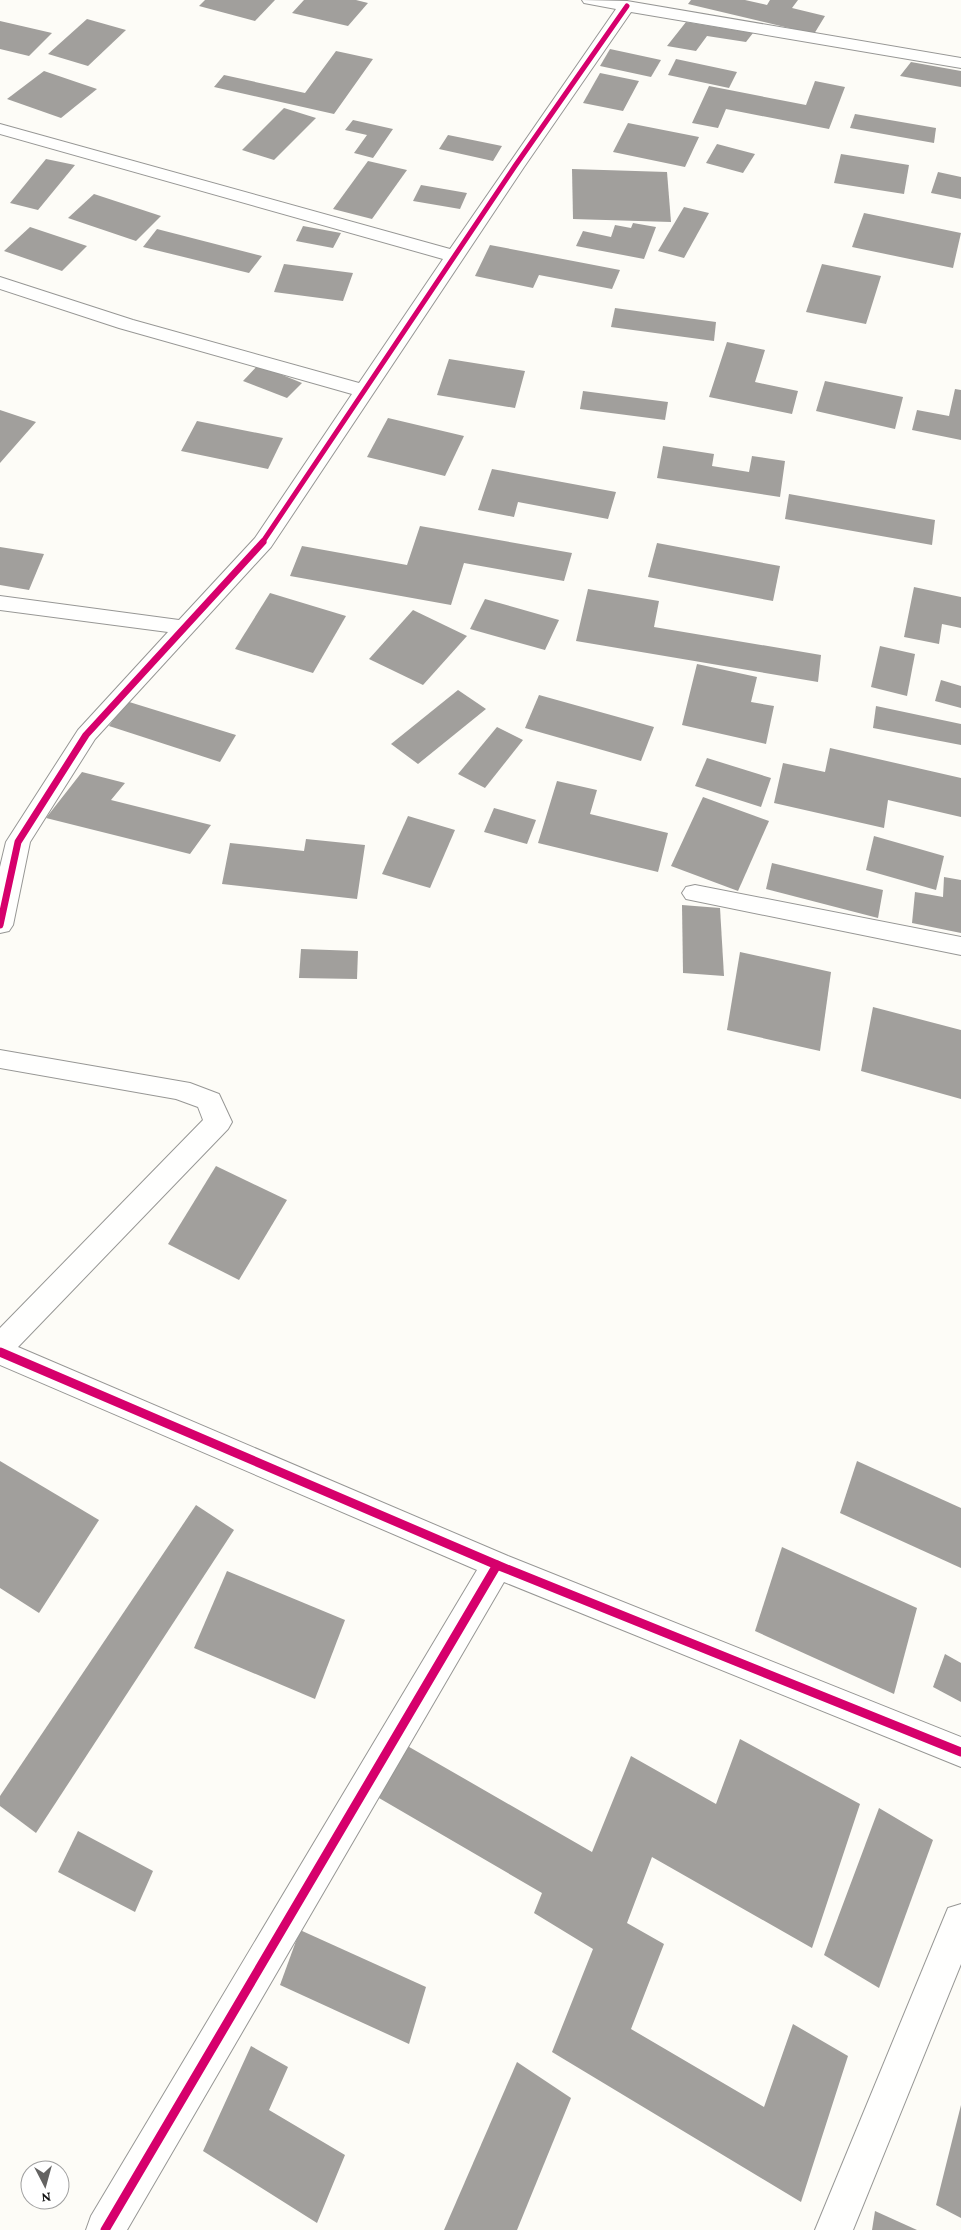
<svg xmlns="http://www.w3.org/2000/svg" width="961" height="2230" viewBox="0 0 961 2230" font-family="'Crimson Pro',serif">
	<rect width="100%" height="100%" fill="#fdfcf7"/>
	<!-- building -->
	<g fill="#a19f9c">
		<path d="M205,0H275L255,21L199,6Z"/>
		<path d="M304,0H356L368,3L348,26L292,13Z"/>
		<path d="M691,0H745L767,5L770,0H798L792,8L825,16L814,34L688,4Z"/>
		<path d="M87,19L126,30L88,66L48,54Z"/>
		<path d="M0,21L52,33L29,56L0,49Z"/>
		<path d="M686,22L753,33L746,42L707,36L696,51L667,46Z"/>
		<path d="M610,49L661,60L651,77L600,66Z"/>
		<path d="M336,51L373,59L334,114L214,87L224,75L305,93Z"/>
		<path d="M676,59L737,72L729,88L668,75Z"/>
		<path d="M911,62L961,71V87L900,76Z"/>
		<path d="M44,71L97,89L61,118L7,99Z"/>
		<path d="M600,73L639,81L623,111L583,103Z"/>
		<path d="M815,81L845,87L829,129L726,109L718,128L692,123L709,86L806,105Z"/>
		<path d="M284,108L316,118L274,160L242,150Z"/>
		<path d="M855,114L936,128L934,143L850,128Z"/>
		<path d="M353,120L393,129L373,158L354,153L367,135L345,130Z"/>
		<path d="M628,123L699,137L685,167L613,152Z"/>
		<path d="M448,135L502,146L493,161L439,149Z"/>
		<path d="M717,144L755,154L743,173L706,163Z"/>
		<path d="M841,154L909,165L904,194L834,183Z"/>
		<path d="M46,159L75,165L38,210L10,203Z"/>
		<path d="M368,161L407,170L372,219L333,209Z"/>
		<path d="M572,169L667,172L671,222L573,219Z"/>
		<path d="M938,172L961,177V199L931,193Z"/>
		<path d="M421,185L467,193L460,209L413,201Z"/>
		<path d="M94,194L161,216L136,241L68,218Z"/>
		<path d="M684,207L709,213L684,258L658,251Z"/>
		<path d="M864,213L961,233L953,268L852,247Z"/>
		<path d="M633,223L656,227L644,259L576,246L583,231L611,237L615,225L631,228Z"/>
		<path d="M303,226L341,233L333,248L296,241Z"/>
		<path d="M30,227L87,246L62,271L4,251Z"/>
		<path d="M157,229L262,256L249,273L143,247Z"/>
		<path d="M490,245L620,270L612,289L539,275L533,288L475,276Z"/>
		<path d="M284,264L353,273L343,301L274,292Z"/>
		<path d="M822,264L881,276L866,324L806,312Z"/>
		<path d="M615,308L716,322L714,341L611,327Z"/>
		<path d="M727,342L765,350L755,382L798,391L792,414L709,397Z"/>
		<path d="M449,359L525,371L515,408L437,395Z"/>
		<path d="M258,365L302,383L287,398L243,381Z"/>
		<path d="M825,381L903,397L895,429L816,411Z"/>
		<path d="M955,389L961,390V440L912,430L917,410L949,416Z"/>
		<path d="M583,391L668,402L665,420L580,409Z"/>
		<path d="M0,410L36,422L0,463Z"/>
		<path d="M388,418L464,436L445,476L367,457Z"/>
		<path d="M197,421L283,438L268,469L181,451Z"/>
		<path d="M663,446L714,454L712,466L749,472L752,456L785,461L780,497L657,478Z"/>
		<path d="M492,469L616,492L608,519L518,502L514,517L478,510Z"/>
		<path d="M789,494L935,520L932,545L785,519Z"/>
		<path d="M420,526L572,553L564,581L464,563L451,605L290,576L302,546L407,565Z"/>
		<path d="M657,543L780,566L773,601L648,577Z"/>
		<path d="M0,547L44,554L29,590L0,585Z"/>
		<path d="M914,587L961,597V628L942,624L939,644L904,637Z"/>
		<path d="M588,589L659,601L654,627L821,655L818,682L576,641Z"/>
		<path d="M270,593L346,616L313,673L235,649Z"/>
		<path d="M485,599L559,620L545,650L470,629Z"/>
		<path d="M413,610L467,636L423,685L369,659Z"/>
		<path d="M880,646L915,654L907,696L871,687Z"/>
		<path d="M697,664L757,677L751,702L774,706L766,744L682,725Z"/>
		<path d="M941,680L961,686V708L935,701Z"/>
		<path d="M458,690L486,709L418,764L391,744Z"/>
		<path d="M539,695L654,727L641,761L525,728Z"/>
		<path d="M126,701L236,735L220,762L109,726Z"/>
		<path d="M876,706L961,724V745L873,728Z"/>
		<path d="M497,727L523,740L485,788L458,774Z"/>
		<path d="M830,748L961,778V817L888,800L884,828L774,803L783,763L825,772Z"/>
		<path d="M707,758L771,778L761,807L695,786Z"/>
		<path d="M82,772L125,783L111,800L211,825L190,854L46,818Z"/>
		<path d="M557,781L597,790L590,814L668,833L658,872L538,843Z"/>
		<path d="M703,797L769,821L738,891L671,866Z"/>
		<path d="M494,808L536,820L527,844L484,832Z"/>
		<path d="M408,816L455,830L430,888L382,874Z"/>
		<path d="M874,836L944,856L936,890L866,870Z"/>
		<path d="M306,839L365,845L357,899L222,884L230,843L304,851Z"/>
		<path d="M772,863L883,890L878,918L766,889Z"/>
		<path d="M944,877L961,880V933L912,923L915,892L943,897Z"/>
		<path d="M682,905L720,908L724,976L683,973Z"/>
		<path d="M301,949L358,951L357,979L299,978Z"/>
		<path d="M740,952L831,972L820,1051L727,1030Z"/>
		<path d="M873,1007L961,1030V1099L861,1071Z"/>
		<path d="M216,1166L287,1200L239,1280L168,1244Z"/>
		<path d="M0,1461L99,1520L39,1613L0,1588Z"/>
		<path d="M857,1461L961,1508V1568L840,1513Z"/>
		<path d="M196,1505L234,1530L36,1833L0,1806V1796Z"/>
		<path d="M782,1547L917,1608L894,1694L755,1631Z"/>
		<path d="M227,1571L345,1620L315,1699L194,1648Z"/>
		<path d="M945,1654L961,1663V1702L933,1687Z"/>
		<path d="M740,1739L860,1804L812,1948L652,1857L627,1923L664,1944L631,2029L764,2107L793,2024L848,2056L801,2202L552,2052L593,1949L534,1913L542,1893L379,1798L404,1744L592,1852L631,1756L716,1804Z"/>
		<path d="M879,1808L933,1840L879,1988L824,1955Z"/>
		<path d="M78,1831L153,1871L135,1912L58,1872Z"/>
		<path d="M300,1930L426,1987L409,2044L280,1985Z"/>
		<path d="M251,2046L288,2067L269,2110L345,2155L317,2223L203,2151Z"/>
		<path d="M517,2062L571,2098L517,2230H444Z"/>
		<path d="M961,2105V2218L936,2205Z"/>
		<path d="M875,2211L917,2230H872Z"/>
	</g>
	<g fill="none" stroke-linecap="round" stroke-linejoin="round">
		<defs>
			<g id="minor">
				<path d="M582,0L627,1L961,58V68L631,12L524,167L271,547L95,739L30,842L13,925L9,931L0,933V867L6,842L78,730L168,632L0,610V596L179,620L255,538L352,394L119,328L0,289V277L133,320L359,383L443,259L0,134V124L450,249L616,9L584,3Z"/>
				<path d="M695,885L961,937V955L686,899L682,893L686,887Z"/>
				<path d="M0,1050L190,1083L219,1094L232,1122L228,1129L18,1347L508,1556L961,1737V1767L504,1582L127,2230H86L91,2216L477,1570L0,1365V1328L203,1120L198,1107L176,1099L0,1068Z"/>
				<path d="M961,1904V1964L853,2230H815L943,1920L948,1908Z"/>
			</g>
		</defs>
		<!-- minor casing -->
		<use href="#minor" stroke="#979795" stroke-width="2"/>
		<!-- minor -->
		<use href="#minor" fill="#fffffe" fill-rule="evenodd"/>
		<defs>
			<path id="cycleway-far2" d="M262,543L515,166L627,6"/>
			<path id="cycleway-far1" d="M0,925L18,842L86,735L263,542"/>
			<g id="cycleway">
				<path d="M0,1352L497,1565L961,1752"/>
				<path d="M105,2230L497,1565"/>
			</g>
		</defs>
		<!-- cycleway-far2 casing -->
		<use href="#cycleway-far2" stroke="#fff" stroke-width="7"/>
		<!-- cycleway-far1 casing -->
		<use href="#cycleway-far1" stroke="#fff" stroke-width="10"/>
		<!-- cycleway casing -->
		<use href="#cycleway" stroke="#fff" stroke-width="12"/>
		<!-- cycleway-far2 -->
		<use href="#cycleway-far2" stroke="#d6006c" stroke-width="5"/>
		<!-- cycleway-far1 -->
		<use href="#cycleway-far1" stroke="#d6006c" stroke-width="7"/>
		<!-- cycleway -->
		<use href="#cycleway" stroke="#d6006c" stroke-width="9"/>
	</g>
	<!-- north arrow -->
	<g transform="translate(45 2185) rotate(174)"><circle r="24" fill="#ffffff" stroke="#a0a0a0"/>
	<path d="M0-4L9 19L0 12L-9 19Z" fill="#646362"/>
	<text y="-8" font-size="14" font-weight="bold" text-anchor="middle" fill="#111111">N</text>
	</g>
</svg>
